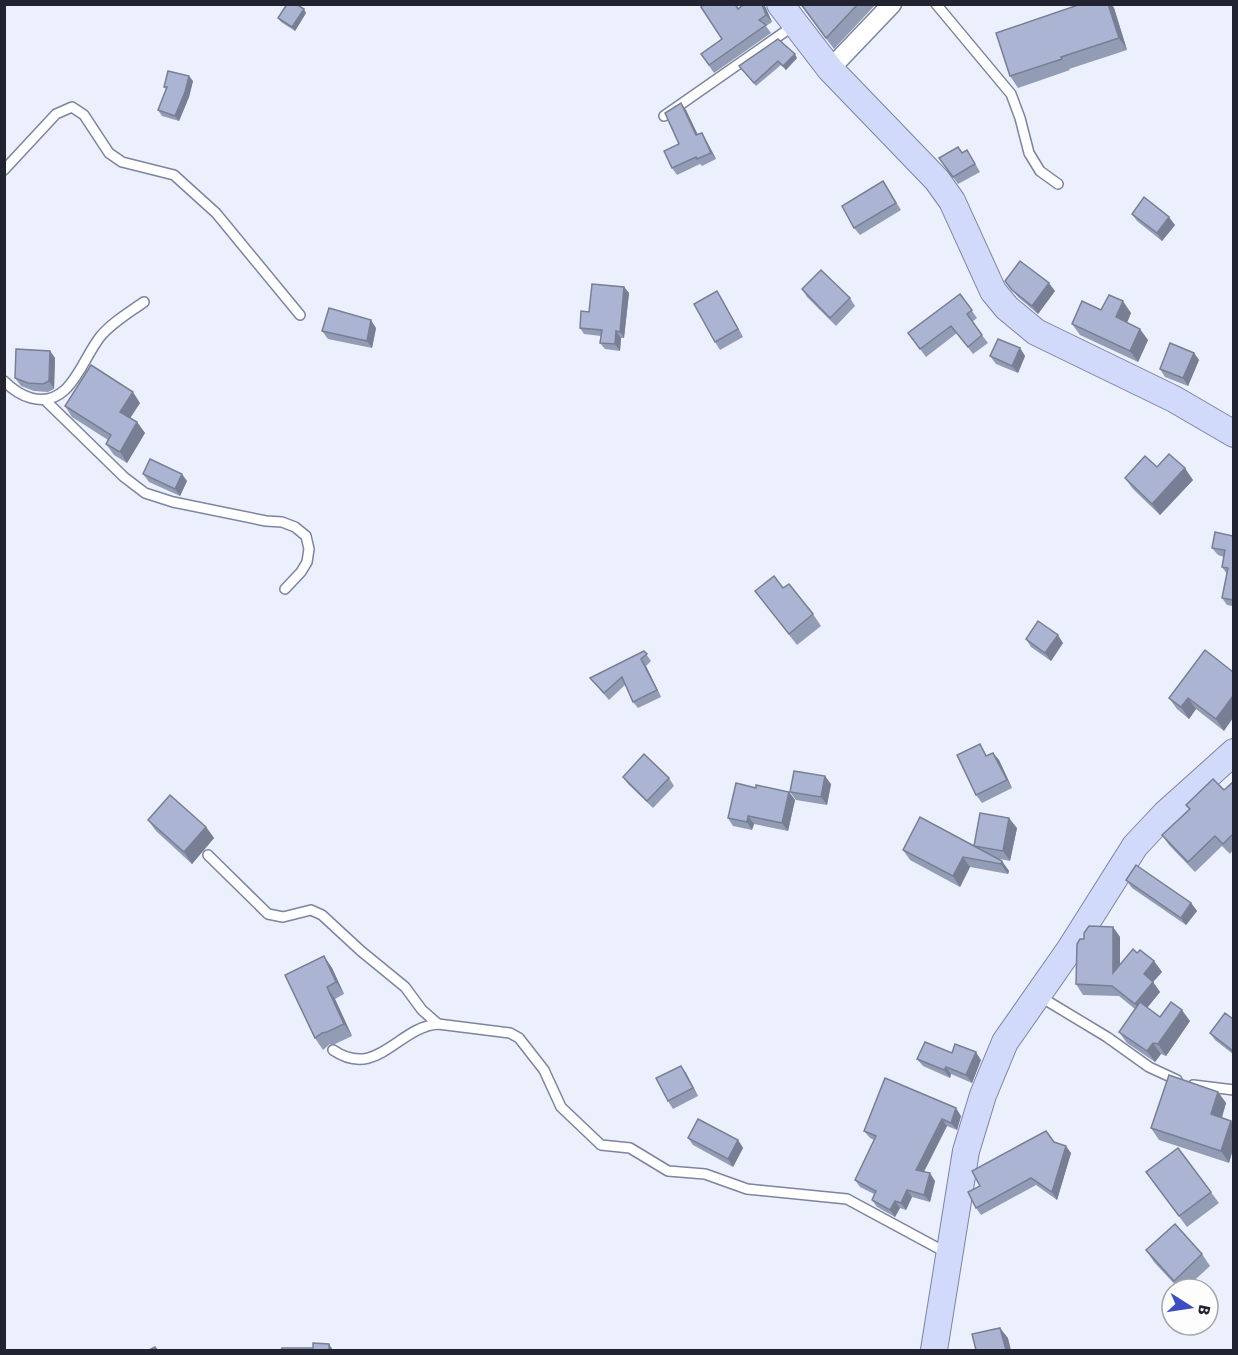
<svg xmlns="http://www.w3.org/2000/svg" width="1238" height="1355" viewBox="0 0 1238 1355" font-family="'Fira Sans',sans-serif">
	<rect width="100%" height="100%" fill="#ecf0fd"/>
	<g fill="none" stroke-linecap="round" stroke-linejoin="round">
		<defs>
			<g id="lane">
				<path d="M936,4L1011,94L1020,118L1029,153L1040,171L1058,184"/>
				<path d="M664,116L793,26"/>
				<path d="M4,170L56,114L72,107L84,115L109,153L122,162L174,175L216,213L300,315"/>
				<path d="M4,381C12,389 20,395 31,398C70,409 81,361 100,337C111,323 130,312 144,302"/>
				<path d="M46,401L124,477L145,493L173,502L266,521L282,522L295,527L306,536L309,549L307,562L301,572L285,589"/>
				<path d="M208,855L268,914L283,917L311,910L322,915L361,951L405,987L422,1010L438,1024"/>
				<path d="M1039,996L1107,1037L1149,1067L1177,1080"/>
				<path d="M333,1050C377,1080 398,1027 438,1024L510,1033L519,1038L544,1070L561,1107L601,1145L630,1148L668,1171L705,1174L747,1189L847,1199L947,1253"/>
				<path d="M1193,1085L1234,1090"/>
			</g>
			<path id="street" d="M830,69L892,4"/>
			<g id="secondary">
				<path d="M780,4L830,69L937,180L952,201L993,291L1007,308L1036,332L1174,399L1234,434"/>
				<path d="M934,1350L966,1151L983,1095L1005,1042L1070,949L1135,846L1165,814L1234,752"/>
			</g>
		</defs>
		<!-- lane casing -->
		<use href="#lane" stroke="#7b84a1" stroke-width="12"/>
		<!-- street casing -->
		<use href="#street" stroke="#7b84a1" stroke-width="21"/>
		<!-- secondary casing -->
		<use href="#secondary" stroke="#7b84a1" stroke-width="28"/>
		<!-- lane -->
		<use href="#lane" stroke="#fff" stroke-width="9"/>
		<!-- street -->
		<use href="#street" stroke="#fff" stroke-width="18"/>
		<!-- secondary -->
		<use href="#secondary" stroke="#d2dafc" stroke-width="26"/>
	</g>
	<!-- wall -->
	<g fill="#939cb5">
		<path d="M744,4H764L772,22L766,26L771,33L714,73L701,54L722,39L738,9Z"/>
		<path d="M800,4H876L834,49Z"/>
		<path d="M1081,4H1111L1114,8L1127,50L1069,69L1070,70L1018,88L1010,76Z"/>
		<path d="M306,13L295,31L281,22L278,18Z"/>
		<path d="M797,58L786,70L781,65L756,86L739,66Z"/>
		<path d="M193,81L189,97L179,121L162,116L158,110L166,89L164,87Z"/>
		<path d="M686,110L698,135L702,133L706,140L716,159L702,166L700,164L677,175L672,168L679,144Z"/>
		<path d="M963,153L972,158L980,172L958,184L939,158Z"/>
		<path d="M883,181L901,210L860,235L854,228Z"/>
		<path d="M1132,214L1175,225L1162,241L1137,221Z"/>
		<path d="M1005,281L1055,291L1038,314L1018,297Z"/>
		<path d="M624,287L629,293L624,338H621L620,351L605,349L600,343L601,336L584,334L580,328L589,312Z"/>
		<path d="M802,289L850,298L855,306L836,326L807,297Z"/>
		<path d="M717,291L743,337L720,350L715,342Z"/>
		<path d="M960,294L977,318L972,322L988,343L973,354L957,333L926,357L908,333Z"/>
		<path d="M1101,310L1131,313L1127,323L1148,340L1138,362L1080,335L1072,324Z"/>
		<path d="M376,328L372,348L328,339L322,331Z"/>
		<path d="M1020,348L1025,356L1018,373L996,364L990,356Z"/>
		<path d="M50,351L55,358L54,389L48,392L34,391L21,386L15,378Z"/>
		<path d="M1194,353L1199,360L1188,386L1165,377L1160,369Z"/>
		<path d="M140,403L130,418L137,422L145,433L127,463L114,455L106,444L108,440L72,417L65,406Z"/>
		<path d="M1157,467L1193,480L1160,515L1133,489L1125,478Z"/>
		<path d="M143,474L187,481L180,496L149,482Z"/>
		<path d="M1233,536V606L1227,605L1222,598L1227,574L1222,567L1224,557L1218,555L1212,548Z"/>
		<path d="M783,588L813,614L821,626L797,645L755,591Z"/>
		<path d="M1026,639L1063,643L1051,661L1031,647Z"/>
		<path d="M1205,650L1224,731L1196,709L1189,719L1177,709L1169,698Z"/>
		<path d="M644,651L651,661L646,666L661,697L638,708L633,702L625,685L609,700L595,684L590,678Z"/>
		<path d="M980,744L987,756L993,753L999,760L1012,788L982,803L976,795Z"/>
		<path d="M623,777L669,778L674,786L653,808L628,784Z"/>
		<path d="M1233,782V850L1230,854L1222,846L1195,872L1169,845L1162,835L1189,809L1186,805L1224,790Z"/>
		<path d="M831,784L827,805L796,800L790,792Z"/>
		<path d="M756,788L789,792L795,800L788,831L754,824L752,830L733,826L728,818Z"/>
		<path d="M148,820L206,827L214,838L192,864L156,831Z"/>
		<path d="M1017,828L1010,861L1000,859L1009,871L1008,874L970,867L960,887L910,860L903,850L974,846Z"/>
		<path d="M1126,880L1191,903L1197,911L1186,925L1132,888Z"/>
		<path d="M1113,927L1120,937V964L1137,953L1154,961L1162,972L1153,982L1160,992L1147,1008L1160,1017L1190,1021L1166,1056L1161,1054L1155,1062L1127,1043L1119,1032L1135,1009L1119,996L1083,995L1076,984L1084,939Z"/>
		<path d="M324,956L332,968L344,994L335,999L352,1036L335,1044H330L323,1050L315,1038Z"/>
		<path d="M1233,1019V1054L1215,1040L1210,1033Z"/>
		<path d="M952,1053L981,1060L972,1083L951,1074L950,1078L923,1066L917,1059Z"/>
		<path d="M681,1066L686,1073L698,1096L673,1109L668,1101Z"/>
		<path d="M1218,1092L1226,1103L1222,1118L1229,1163L1159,1140L1151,1128Z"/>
		<path d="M961,1116L957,1130L947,1126L924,1172L935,1181L930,1202L912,1197L906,1210L900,1208L895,1217L877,1207L872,1200L874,1194L860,1187L855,1180L874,1140L870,1138L864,1131Z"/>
		<path d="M688,1138L738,1140L743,1148L733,1167L693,1145Z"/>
		<path d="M1054,1142L1071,1153L1057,1200L1036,1185L981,1215L976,1208Z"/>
		<path d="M1178,1148L1219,1203L1187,1227L1146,1172Z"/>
		<path d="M1146,1250L1202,1254L1210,1266L1185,1289H1179L1154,1262Z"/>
	</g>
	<!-- shaded-wall -->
	<g fill="#787f94">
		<path d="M762,4H764L772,22L766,15Z"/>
		<path d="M1108,4H1111L1114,8L1127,50L1119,38Z"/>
		<path d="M304,9L306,13L295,31L292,27Z"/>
		<path d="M795,54L797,58L786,70L783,66Z"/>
		<path d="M189,76L193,81L189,97L179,121L175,116Z"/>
		<path d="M681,103L686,110L701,142L696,135Z"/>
		<path d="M702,133L706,140L716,159L711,153Z"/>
		<path d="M1169,217L1175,225L1162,241L1157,233Z"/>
		<path d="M1049,283L1055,291L1038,314L1032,306Z"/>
		<path d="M624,287L629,293L624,338L620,332Z"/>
		<path d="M717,291L722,299L743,337L738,329Z"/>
		<path d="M1123,301L1131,313L1124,329L1116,317Z"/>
		<path d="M371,320L376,328L372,348L367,341Z"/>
		<path d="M1140,329L1148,340L1138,362L1130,351Z"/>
		<path d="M616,331L621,338L620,351L615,344Z"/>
		<path d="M1020,348L1025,356L1018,373L1012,366Z"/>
		<path d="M50,351L55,358L54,389L49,381Z"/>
		<path d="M1194,353L1199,360L1188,386L1183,378Z"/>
		<path d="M133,392L140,403L127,423L120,412Z"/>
		<path d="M137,422L145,433L127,463L120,452Z"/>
		<path d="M1185,468L1193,480L1160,515L1152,504Z"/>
		<path d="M182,474L187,481L180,496L175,489Z"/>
		<path d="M1058,635L1063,643L1051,661L1045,653Z"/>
		<path d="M641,659L646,666L661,697L657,690Z"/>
		<path d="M1233,696V718L1224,731L1216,719Z"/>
		<path d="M1188,698L1196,709L1189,719L1181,707Z"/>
		<path d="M993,753L999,760L1012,788L1007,780Z"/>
		<path d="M825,776L831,784L827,805L821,797Z"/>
		<path d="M789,792L795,800L788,831L782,823Z"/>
		<path d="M748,816L754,824L752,830L747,822Z"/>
		<path d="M1009,818L1017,828L1010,861L1003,851Z"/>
		<path d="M206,827L214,838L192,864L184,852Z"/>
		<path d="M963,857L970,867L960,887L953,876Z"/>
		<path d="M1002,861L1009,871L1008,874L1001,864Z"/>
		<path d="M1191,903L1197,911L1186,925L1181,918Z"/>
		<path d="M1113,927L1120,937V983L1113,973Z"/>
		<path d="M324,956L332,968L344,994L336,982Z"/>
		<path d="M1154,961L1162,972L1153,982L1160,992L1142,1014L1135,1004L1144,974Z"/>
		<path d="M327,987L335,999L352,1036L344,1024Z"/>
		<path d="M1182,1010L1190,1021L1166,1056L1158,1044Z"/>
		<path d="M1153,1043L1161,1054L1155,1062L1147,1051Z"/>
		<path d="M976,1052L981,1060L972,1083L966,1075Z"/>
		<path d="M681,1066L686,1073L698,1096L693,1088Z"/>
		<path d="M946,1067L951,1074L950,1078L944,1070Z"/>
		<path d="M1218,1092L1226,1103L1219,1126L1211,1114Z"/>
		<path d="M956,1108L961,1116L957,1130L951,1123Z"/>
		<path d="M942,1119L947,1126L921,1177L916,1170Z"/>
		<path d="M1231,1121L1233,1124V1150L1229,1163L1221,1151Z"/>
		<path d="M738,1140L743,1148L733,1167L728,1159Z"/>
		<path d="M1066,1146L1071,1153L1057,1200L1052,1192Z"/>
		<path d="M930,1173L935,1181L930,1202L924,1195Z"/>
		<path d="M907,1190L912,1197L906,1210L901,1203Z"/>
		<path d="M895,1201L900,1208L895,1217L890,1210Z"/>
		<path d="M1000,1328L1008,1338L1011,1350H1006Z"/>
		<path d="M329,1344L333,1350H329Z"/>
	</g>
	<!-- building -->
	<g fill="#abb5d3" stroke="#787f94" stroke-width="1.5">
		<path d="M287,4H296L304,9L292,27L278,18Z"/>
		<path d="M704,4H735L738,9L744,4H762L766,15L759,20L766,25L709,65L701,54L722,39L701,7Z"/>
		<path d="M801,4H858L826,38Z"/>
		<path d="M1081,4H1108L1119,38L1061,57L1062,59L1010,76L996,33Z"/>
		<path d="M778,39L795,54L783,66L778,61L754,83L739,66Z"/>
		<path d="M168,71L189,76L185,92L175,116L158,110L167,87H164Z"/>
		<path d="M681,103L696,135L702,133L711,153L697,159L696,157L672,168L664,151L679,144L665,113Z"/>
		<path d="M958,147L962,153L967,150L975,164L953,177L939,158Z"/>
		<path d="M883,181L896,203L854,228L842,206Z"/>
		<path d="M1144,197L1169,217L1157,233L1132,214Z"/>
		<path d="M1020,261L1049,283L1032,306L1012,290L1005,281Z"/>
		<path d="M821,270L850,298L830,318L802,289Z"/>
		<path d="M592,284L624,287L620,332L616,331L615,344L600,343L602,330L580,328L581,311L589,312Z"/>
		<path d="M717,291L738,329L715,342L694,304Z"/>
		<path d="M960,294L972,310L967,314L982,335L968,347L951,326L920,349L908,333Z"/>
		<path d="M1109,295L1123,301L1116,317L1140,329L1130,351L1072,324L1082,301L1101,310Z"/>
		<path d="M329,308L371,320L367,341L322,331Z"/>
		<path d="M998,339L1020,348L1012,366L990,356Z"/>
		<path d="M1170,343L1194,353L1183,378L1160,369Z"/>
		<path d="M16,349L50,351L49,381L43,384L28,383L15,378Z"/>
		<path d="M91,365L133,392L120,412L137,422L120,452L106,444L111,435L65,406Z"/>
		<path d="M1169,454L1185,468L1152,504L1125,478L1145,456L1157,467Z"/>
		<path d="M150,459L182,474L175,489L143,474Z"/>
		<path d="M1215,532L1233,536V600L1222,598L1228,568L1222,567L1225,550L1212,548Z"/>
		<path d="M774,576L783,588L789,584L813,614L789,634L755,591Z"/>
		<path d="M1038,621L1058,635L1045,653L1026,639Z"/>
		<path d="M1205,650L1233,672V696L1216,719L1188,698L1181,707L1169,698Z"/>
		<path d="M644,651L647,654L641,659L657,690L633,702L622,677L604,693L590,678Z"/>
		<path d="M980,744L986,756L993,753L1007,780L976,795L957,755Z"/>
		<path d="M644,754L669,778L647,801L623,777Z"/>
		<path d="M794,771L825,776L821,797L790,792Z"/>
		<path d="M1213,779L1224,790L1233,782V834L1223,844L1215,836L1188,862L1162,835L1190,809L1186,805Z"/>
		<path d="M736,783L756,788V785L789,792L782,823L748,816L747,822L728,818Z"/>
		<path d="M170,795L206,827L184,852L148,820Z"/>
		<path d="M980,813L1009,818L1003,851L974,846L1002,861L1001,864L963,857L953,876L903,850L920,817L974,846Z"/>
		<path d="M1136,865L1191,903L1181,918L1126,880Z"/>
		<path d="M1089,926L1113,927V973L1133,949L1137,953L1140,950L1154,961L1144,974L1153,982L1135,1004L1112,986L1076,984L1077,944L1080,939H1084V933Z"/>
		<path d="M324,956L336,982L327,987L344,1024L327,1032L322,1033L315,1038L285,975Z"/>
		<path d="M1140,1002L1160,1017L1171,1002L1182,1010L1158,1044L1153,1043L1147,1051L1119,1032Z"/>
		<path d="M1225,1013L1233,1019V1051L1210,1033Z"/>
		<path d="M925,1042L952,1053L955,1044L976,1052L966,1075L946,1067L944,1070L917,1059Z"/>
		<path d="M681,1066L693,1088L668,1101L656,1078Z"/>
		<path d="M1169,1075L1218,1092L1211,1114L1231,1121L1221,1151L1151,1128Z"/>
		<path d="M885,1078L956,1108L951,1123L942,1119L916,1170L930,1173L924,1195L907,1190L901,1203L895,1201L890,1210L872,1200L876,1191L855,1180L876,1136L864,1131Z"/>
		<path d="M698,1119L738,1140L728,1159L688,1138Z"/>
		<path d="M1046,1131L1054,1142L1066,1146L1052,1192L1031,1178L976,1208L968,1192L980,1186L972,1171Z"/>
		<path d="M1178,1148L1211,1192L1179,1216L1146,1172Z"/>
		<path d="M1175,1224L1202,1254L1174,1281L1146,1250Z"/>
		<path d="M1000,1328L1006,1350H976L972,1334Z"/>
		<path d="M313,1343L329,1344V1350H281L282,1348H313Z"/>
		<path d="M155,1347L157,1350H149Z"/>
	</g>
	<!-- border -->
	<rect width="1238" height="1355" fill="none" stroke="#212430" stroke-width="12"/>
	<!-- north arrow -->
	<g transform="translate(1190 1307) rotate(102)"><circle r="28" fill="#fdfdfd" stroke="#a5a6ab" stroke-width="1.5"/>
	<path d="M0-4.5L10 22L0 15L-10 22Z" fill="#3e4ec1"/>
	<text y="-9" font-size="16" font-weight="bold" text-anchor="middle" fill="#212430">B</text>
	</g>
</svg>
